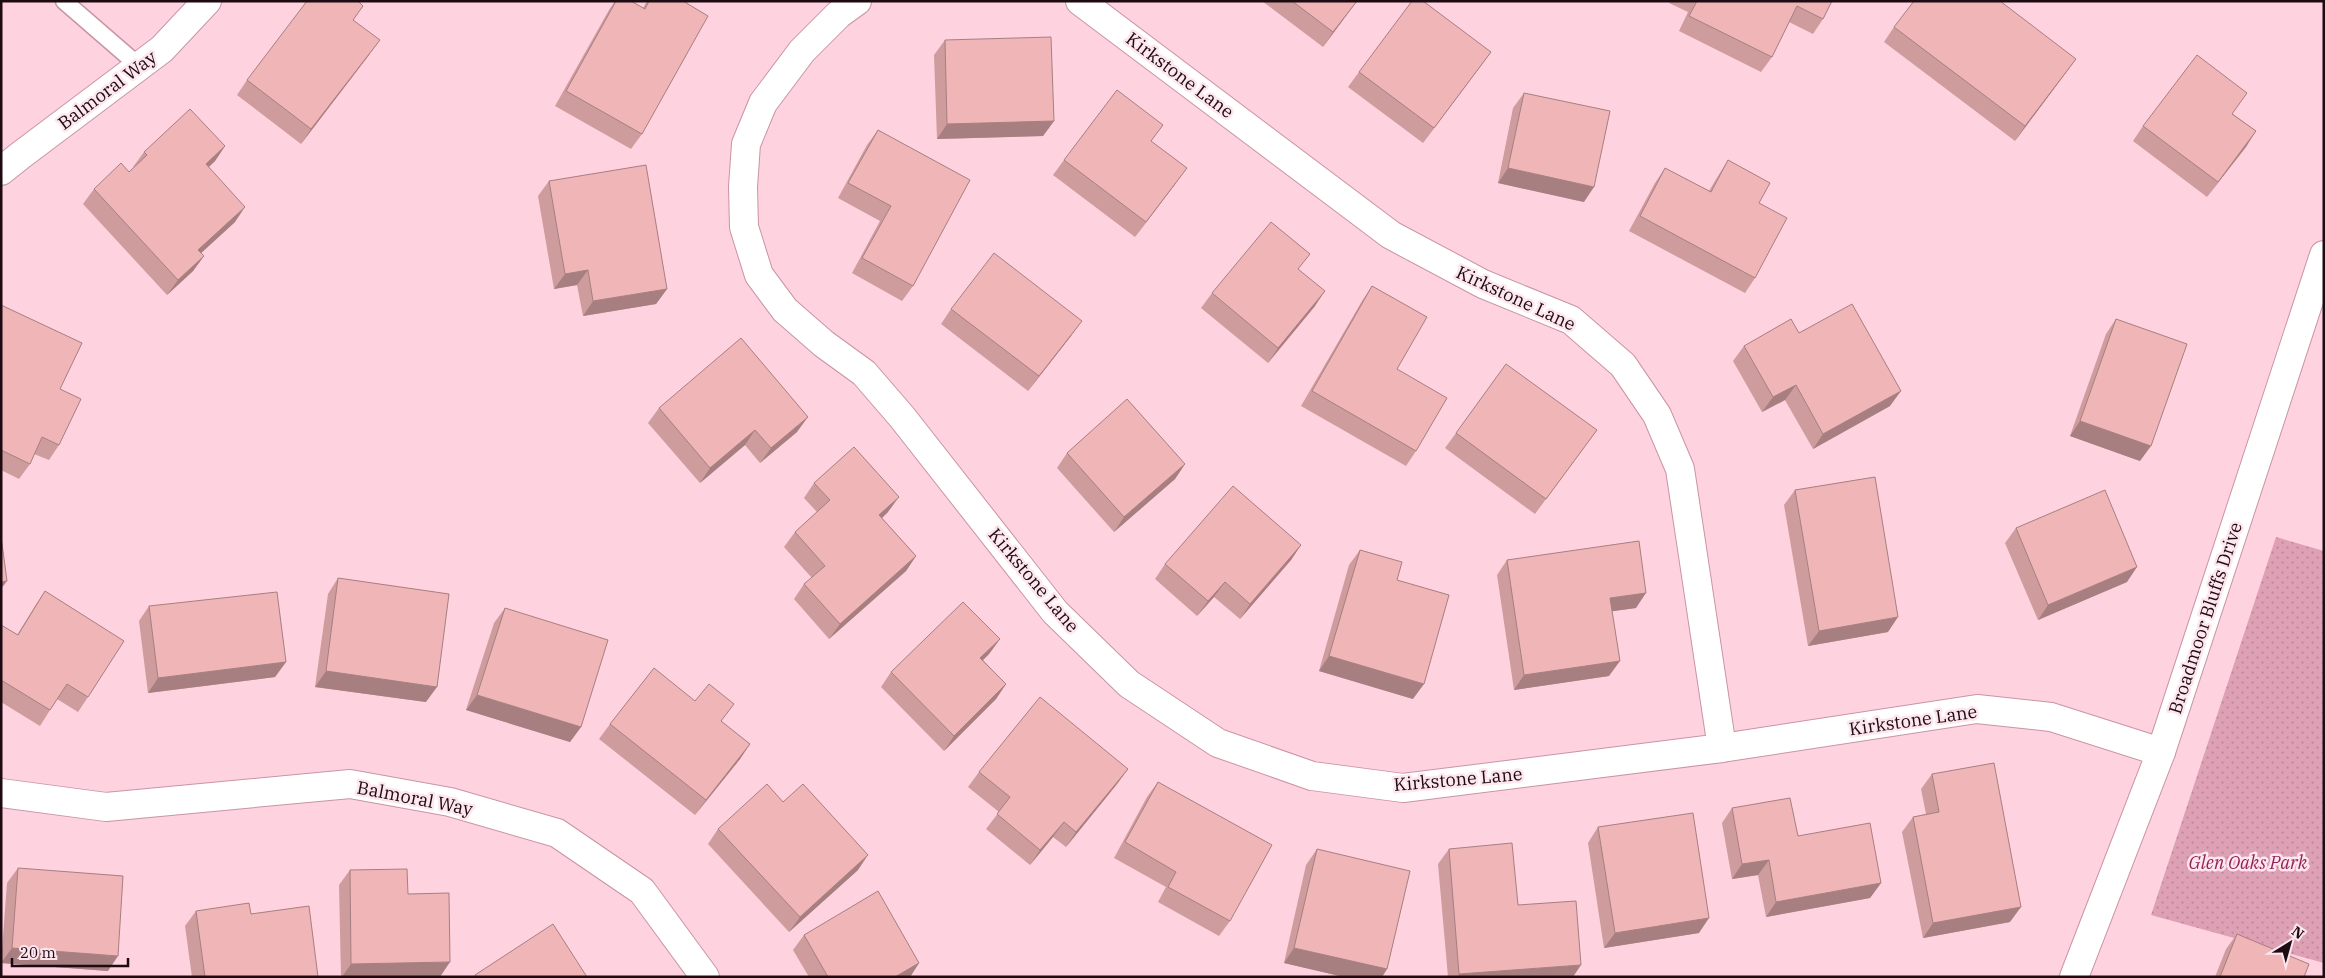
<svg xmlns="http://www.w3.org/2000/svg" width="2325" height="978" viewBox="0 0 2325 978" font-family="'IBM Plex Serif',serif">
	<defs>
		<pattern id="park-dots" width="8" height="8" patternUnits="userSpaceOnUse" patternTransform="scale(1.25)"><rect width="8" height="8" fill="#dda0b5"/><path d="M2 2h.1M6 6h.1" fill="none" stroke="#bd889b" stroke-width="1.8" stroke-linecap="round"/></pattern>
	</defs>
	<rect width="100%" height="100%" fill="#ffd2e0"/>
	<!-- park -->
	<path fill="url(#park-dots)" d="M2276,537L2324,551V963L2151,915Z"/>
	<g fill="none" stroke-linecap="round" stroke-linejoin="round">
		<defs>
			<path id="service" d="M64,1L139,66"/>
			<g id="minor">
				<path d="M857,1L839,14L802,51L763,103L746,144L743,187L744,227L759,275L785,310L824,344L864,373L902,417L1055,612L1129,684L1218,743L1312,776L1403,788L1722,748L1977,709L2051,717L2161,752"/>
				<path d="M1080,1L1391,235L1483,284L1571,320L1623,365L1657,415L1680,469L1722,748"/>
				<path d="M1,171L21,155L162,49L207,1"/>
				<path d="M1,793L106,807L350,784L450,802L557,833L642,891L705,977"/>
			</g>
			<path id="tertiary" d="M2074,977L2161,752L2324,255"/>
		</defs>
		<!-- service casing -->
		<use href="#service" stroke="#c994a6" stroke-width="19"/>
		<!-- minor casing -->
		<use href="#minor" stroke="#c994a6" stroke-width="30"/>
		<!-- tertiary casing -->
		<use href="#tertiary" stroke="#c994a6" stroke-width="30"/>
		<!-- service -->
		<use href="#service" stroke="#fff" stroke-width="16"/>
		<!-- minor -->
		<use href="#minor" stroke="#fff" stroke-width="28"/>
		<!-- tertiary -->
		<use href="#tertiary" stroke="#fff" stroke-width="28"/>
	</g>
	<!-- wall -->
	<g fill="#ce9c9d">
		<path d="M615,1H631L643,8L647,1H683L642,134L631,149L555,106L609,10Z"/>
		<path d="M1262,1H1357L1323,47Z"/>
		<path d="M1670,1H1832L1823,19L1813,34L1789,22L1772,57L1761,72L1679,31L1688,12L1669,3Z"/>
		<path d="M363,6L353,20L369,55L301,144L237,95L247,80Z"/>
		<path d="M1894,27L2076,59L2015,141L1884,42Z"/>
		<path d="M945,40L1054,121L1043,136L937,139L934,55Z"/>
		<path d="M1491,52L1423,143L1348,87L1359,72Z"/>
		<path d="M1524,93L1584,202L1498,183L1513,108Z"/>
		<path d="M2233,114L2256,131L2207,197L2133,141L2143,126Z"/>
		<path d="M878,130L913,286L902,301L852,273L880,221L838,198L867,145Z"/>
		<path d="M1151,141L1176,183L1135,237L1053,175L1064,160Z"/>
		<path d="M225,146L215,161L209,167L235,222L201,253L204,256L193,271L167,295L83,204L94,189L129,172L134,168L133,167L144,152Z"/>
		<path d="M1728,160L1759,203L1755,278L1745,293L1629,231L1655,183L1665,168L1709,191L1718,176Z"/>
		<path d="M549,181L667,289L656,304L583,316L577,285L554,289L538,196Z"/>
		<path d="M1299,270L1315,306L1268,363L1201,308L1212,293Z"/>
		<path d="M1372,286L1397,369L1416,451L1406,466L1301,406L1362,301Z"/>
		<path d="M1,305L60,389L59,445L49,460L34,454L30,464L19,479L1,470Z"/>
		<path d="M951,309L1071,336L1028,391L941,324Z"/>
		<path d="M2116,319L2140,461L2070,436L2106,334Z"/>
		<path d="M1799,333L1890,406L1813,449L1785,400L1762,412L1733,361L1744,346Z"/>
		<path d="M659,408L797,432L760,463L745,445L700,483L648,423Z"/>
		<path d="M1597,430L1535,514L1445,448L1456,433Z"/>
		<path d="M1067,453L1185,464L1175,479L1114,532L1057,468Z"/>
		<path d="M814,483L888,512L882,518L916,556L906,571L829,639L794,599L804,584L812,578L784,547L795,532L817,512L804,498Z"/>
		<path d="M1795,490L1888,632L1808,646L1784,505Z"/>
		<path d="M2016,528L2127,582L2038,620L2005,543Z"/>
		<path d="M1301,545L1291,560L1240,619L1214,597L1197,616L1155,579L1165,564Z"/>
		<path d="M1360,550L1397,580L1413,699L1319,671L1349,565Z"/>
		<path d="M1507,560L1636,608L1612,611L1609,676L1514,690L1497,575Z"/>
		<path d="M338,578L426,702L315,687L328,594Z"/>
		<path d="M45,591L88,697L78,712L57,699L40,726L1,702V625L17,635L35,606Z"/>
		<path d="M149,606L286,662L275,677L148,693L139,621Z"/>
		<path d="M505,608L581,727L570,742L466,710L494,623Z"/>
		<path d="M1000,639L989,654L983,660L1006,684L996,699L944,751L881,687L891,672Z"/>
		<path d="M695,701L750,744L740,759L695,815L599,739L610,724Z"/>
		<path d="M1128,769L1117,784L1066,847L1053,837L1030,865L986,829L999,812L968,787L979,772Z"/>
		<path d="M1932,774L2010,922L1923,938L1902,832L1913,817L1926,814L1921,789Z"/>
		<path d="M1158,782L1230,921L1219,936L1158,902L1166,887L1114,858L1147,797Z"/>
		<path d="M783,802L858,870L789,932L708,844L718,829Z"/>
		<path d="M1732,808L1881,883L1870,898L1766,917L1758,875L1732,879L1722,823Z"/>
		<path d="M1598,827L1699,933L1604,948L1588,843Z"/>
		<path d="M1317,849L1387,969L1382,977H1344L1284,963L1306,865Z"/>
		<path d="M1449,849L1518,905L1573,977H1448L1438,864Z"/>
		<path d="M18,868L108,971L1,963L7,883Z"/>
		<path d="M350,870L408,894L440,977H341L339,885Z"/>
		<path d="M196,911L251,914L318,977H192L185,926Z"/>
		<path d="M2237,934L2304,977H2215L2226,949Z"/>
		<path d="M804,935L919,963L910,977H809L793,950Z"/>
	</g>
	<!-- shaded-wall -->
	<g fill="#a77f80">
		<path d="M1357,1L1323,47L1333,32Z"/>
		<path d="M380,40L369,55L301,144L311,129Z"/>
		<path d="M1491,52L1480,67L1423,143L1434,128Z"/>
		<path d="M2076,59L2065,74L2015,141L2025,126Z"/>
		<path d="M1054,121L1043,136L937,139L947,124Z"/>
		<path d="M2256,131L2246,147L2207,197L2218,182Z"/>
		<path d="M225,146L215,161L195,179L206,164Z"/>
		<path d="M1187,168L1176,183L1135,237L1146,222Z"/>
		<path d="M1508,168L1594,187L1584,202L1498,183Z"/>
		<path d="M245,207L235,222L188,265L198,250Z"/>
		<path d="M204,256L193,271L167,295L178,280Z"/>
		<path d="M588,270L577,285L554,289L565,274Z"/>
		<path d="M667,289L656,304L583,316L593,301Z"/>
		<path d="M1325,291L1315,306L1268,363L1278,348Z"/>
		<path d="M1082,321L1071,336L1028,391L1039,376Z"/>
		<path d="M1796,385L1785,400L1762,412L1773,397Z"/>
		<path d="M1901,391L1890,406L1813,449L1823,434Z"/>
		<path d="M808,417L797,432L760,463L771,448Z"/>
		<path d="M2080,421L2151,446L2140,461L2070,436Z"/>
		<path d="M755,430L745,445L700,483L710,468Z"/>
		<path d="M1185,464L1175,479L1114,532L1124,517Z"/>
		<path d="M899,497L888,512L869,530L879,515Z"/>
		<path d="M1301,545L1291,560L1240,619L1250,604Z"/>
		<path d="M916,556L906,571L829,639L840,624Z"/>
		<path d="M2137,567L2127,582L2038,620L2048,605Z"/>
		<path d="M7,581L1,589V582Z"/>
		<path d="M1225,582L1214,597L1197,616L1208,601Z"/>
		<path d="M1646,593L1636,608L1600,613L1610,598Z"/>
		<path d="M1898,617L1888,632L1808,646L1819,631Z"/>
		<path d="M1000,639L989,654L970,673L980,658Z"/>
		<path d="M1329,656L1424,684L1413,699L1319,671Z"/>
		<path d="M1620,661L1609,676L1514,690L1524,675Z"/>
		<path d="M286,662L275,677L148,693L158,678Z"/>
		<path d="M326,671L437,687L426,702L315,687Z"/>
		<path d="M1006,684L996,699L944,751L954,736Z"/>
		<path d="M477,695L581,727L570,742L466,710Z"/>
		<path d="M750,744L740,759L695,815L706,800Z"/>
		<path d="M1128,769L1117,784L1066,847L1076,832Z"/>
		<path d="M1064,822L1053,837L1030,865L1040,850Z"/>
		<path d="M868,855L858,870L789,932L800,917Z"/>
		<path d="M1769,860L1758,875L1732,879L1742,864Z"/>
		<path d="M1881,883L1870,898L1766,917L1776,902Z"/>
		<path d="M2021,907L2010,922L1923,938L1933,923Z"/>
		<path d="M1709,918L1699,933L1604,948L1615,933Z"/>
		<path d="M12,948L118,956L108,971L1,963Z"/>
		<path d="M1294,948L1387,969L1382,977H1344L1284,963Z"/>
		<path d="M450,962L440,977H342L351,964Z"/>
		<path d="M919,963L910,977H895Z"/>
		<path d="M1581,965L1573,977H1458L1459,974Z"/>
	</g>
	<!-- building -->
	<g fill="#efb5b7" stroke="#a77f80">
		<path d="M307,1H358L363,6L353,20L380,40L311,129L247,80Z"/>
		<path d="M616,1H631L645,9L649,1H683L708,16L642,134L566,91Z"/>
		<path d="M1292,1H1357L1333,32Z"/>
		<path d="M1412,1H1423L1491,52L1434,128L1359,72Z"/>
		<path d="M1697,1H1832L1823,19L1797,6L1772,57L1689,16Z"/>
		<path d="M1914,1H2000L2076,59L2025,126L1894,27Z"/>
		<path d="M1051,37L1054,121L947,124L945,40Z"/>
		<path d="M2197,55L2247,93L2232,114L2256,131L2218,182L2143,126Z"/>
		<path d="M1117,90L1163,125L1151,141L1187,168L1146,222L1064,160Z"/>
		<path d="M1524,93L1610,111L1594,187L1508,168Z"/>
		<path d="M190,109L225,146L206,164L245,207L198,250L204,256L178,280L94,189L121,163L129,172L147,155L144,152Z"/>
		<path d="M878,130L970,180L913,286L862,258L891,206L848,183Z"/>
		<path d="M1728,160L1770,183L1759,203L1787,218L1755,278L1640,216L1665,168L1711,192Z"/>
		<path d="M646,165L667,289L593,301L588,270L565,274L549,181Z"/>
		<path d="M1271,222L1310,254L1298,269L1325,291L1278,348L1212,293Z"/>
		<path d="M994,253L1082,321L1039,376L951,309Z"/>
		<path d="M1372,286L1427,317L1397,369L1447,398L1416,451L1312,391Z"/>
		<path d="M1852,304L1901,391L1823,434L1796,385L1773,397L1744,346L1791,319L1799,333Z"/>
		<path d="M1,305L82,343L60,389L81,399L59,445L42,437L30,464L1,450Z"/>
		<path d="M2116,319L2187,344L2151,446L2080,421Z"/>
		<path d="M741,338L808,417L771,448L755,430L710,468L659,408Z"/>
		<path d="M1506,364L1597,430L1546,499L1456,433Z"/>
		<path d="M1127,399L1185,464L1124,517L1067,453Z"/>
		<path d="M854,447L899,497L879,515L916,556L840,624L804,584L825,566L795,532L830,500L814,483Z"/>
		<path d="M1875,477L1898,617L1819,631L1795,490Z"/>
		<path d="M1233,486L1301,545L1250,604L1225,582L1208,601L1165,564Z"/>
		<path d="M2105,490L2137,567L2048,605L2016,528Z"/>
		<path d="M1,536L7,581L1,582Z"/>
		<path d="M1639,541L1646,593L1610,598L1620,661L1524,675L1507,560Z"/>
		<path d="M1360,550L1402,562L1397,580L1449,595L1424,684L1329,656Z"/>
		<path d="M338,578L449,594L437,687L326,671Z"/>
		<path d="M45,591L124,641L88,697L67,684L50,710L1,680V625L18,635Z"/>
		<path d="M277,592L286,662L158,678L149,606Z"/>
		<path d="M963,602L1000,639L980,658L1006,684L954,736L891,672Z"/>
		<path d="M505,608L608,640L581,727L477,695Z"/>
		<path d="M654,668L695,701L709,684L734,704L721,721L750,744L706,800L610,724Z"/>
		<path d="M1040,697L1128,769L1076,832L1064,822L1040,850L997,814L1010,797L979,772Z"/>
		<path d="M1994,763L2021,907L1933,923L1913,817L1939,812L1932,774Z"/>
		<path d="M1158,782L1272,845L1230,921L1168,887L1176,872L1125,842Z"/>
		<path d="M767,784L783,802L803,784L868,855L800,917L718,829Z"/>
		<path d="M1790,798L1798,836L1870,823L1881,883L1776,902L1769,860L1742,864L1732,808Z"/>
		<path d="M1693,813L1709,918L1615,933L1598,827Z"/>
		<path d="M1512,843L1518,905L1576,901L1581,965L1459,974L1449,849Z"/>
		<path d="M1317,849L1410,871L1387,969L1294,948Z"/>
		<path d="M18,868L123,876L118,956L12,948Z"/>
		<path d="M407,869L408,894L449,893L450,962L351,964L350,870Z"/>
		<path d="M878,891L919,963L895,977H828L804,935Z"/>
		<path d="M249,903L251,914L309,906L318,977H205L196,911Z"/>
		<path d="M553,924L587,977H476L475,975Z"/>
		<path d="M2237,934L2309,964L2304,977H2220Z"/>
	</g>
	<g text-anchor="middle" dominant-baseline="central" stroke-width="5" stroke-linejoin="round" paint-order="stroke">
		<!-- street labels -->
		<g font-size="18" fill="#1e0b12" stroke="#fde6ed">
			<text transform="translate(1180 75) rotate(37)">Kirkstone Lane</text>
			<text transform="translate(107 90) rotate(-37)">Balmoral Way</text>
			<text transform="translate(1516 298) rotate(25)">Kirkstone Lane</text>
			<text transform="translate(1034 580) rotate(50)">Kirkstone Lane</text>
			<text transform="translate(2205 618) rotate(-72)">Broadmoor Bluffs Drive</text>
			<text transform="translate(1913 720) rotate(-8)">Kirkstone Lane</text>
			<text transform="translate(1458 779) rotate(-5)">Kirkstone Lane</text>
			<text transform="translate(415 798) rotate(11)">Balmoral Way</text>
		</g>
		<!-- park labels -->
		<g font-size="18" font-style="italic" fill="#942258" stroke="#fde6ed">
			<text x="2248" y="862">Glen Oaks Park</text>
		</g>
	</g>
	<!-- border -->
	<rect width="2325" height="978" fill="none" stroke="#1e0b12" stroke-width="5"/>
	<!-- north arrow -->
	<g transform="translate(2290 943) rotate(37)" stroke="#fde6ed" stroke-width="4" paint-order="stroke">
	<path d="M0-4L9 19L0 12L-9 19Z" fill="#1e0b12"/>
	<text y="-8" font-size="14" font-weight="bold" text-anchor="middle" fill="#1e0b12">N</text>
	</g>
	<!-- scale -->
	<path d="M12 958v8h116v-8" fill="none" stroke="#1e0b12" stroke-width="2.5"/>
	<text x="20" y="958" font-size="15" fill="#1e0b12" stroke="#fde6ed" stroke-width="4" paint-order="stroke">20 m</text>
</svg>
